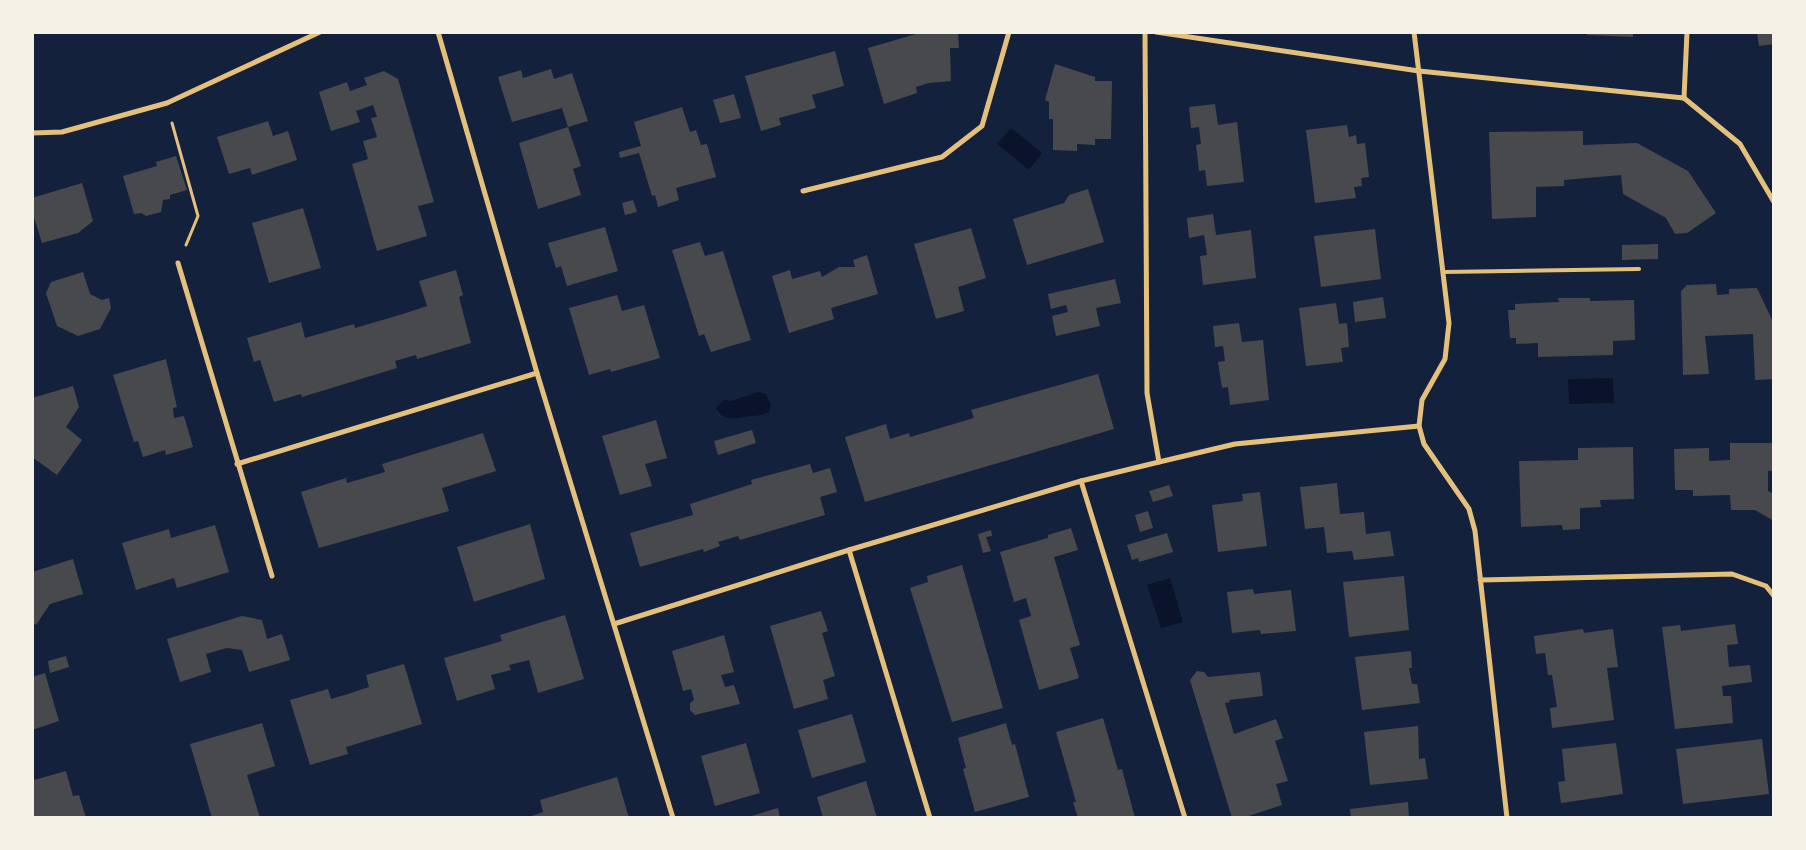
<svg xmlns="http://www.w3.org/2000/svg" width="1806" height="850" viewBox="0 0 1806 850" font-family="'Open Sans',sans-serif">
	<rect width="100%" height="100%" fill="#14213d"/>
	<!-- water -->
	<g fill="#0b132b">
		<path d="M1011,128L1042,153L1029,170L997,144Z"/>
		<path d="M1613,378L1614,403L1569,404L1568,379Z"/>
		<path d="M758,392L766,394L771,405L769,412C760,417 754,415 744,417C731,419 724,421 716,408L724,400L731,401Z"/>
		<path d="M1170,578L1183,622L1161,628L1147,585Z"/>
	</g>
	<!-- building -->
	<g fill="#48494c">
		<path d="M1587,32H1633V37L1587,35Z"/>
		<path d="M1757,32H1774V44L1759,46Z"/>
		<path d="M958,33L959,48H950L951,81L929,83L916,87L917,93L884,104L868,48L916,34Z"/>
		<path d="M835,51L844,86L812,95L816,108L779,118L781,125L761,131L745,76Z"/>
		<path d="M1055,64L1095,77V81H1112L1111,139H1095V145L1077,144V151L1053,150V119H1049V102L1045,100Z"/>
		<path d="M551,69L554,79L572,73L588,121L568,127L562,108L512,122L498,77L521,70L523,78Z"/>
		<path d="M384,71L398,79L434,202L418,206L427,236L377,251L352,164L368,159L363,141L377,137L371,118L377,117L373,105L356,111L360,122L331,131L319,92L347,82L350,91L367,85L364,78Z"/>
		<path d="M734,94L741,118L720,123L713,100Z"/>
		<path d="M1215,104L1218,125L1237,122L1244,182L1207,186L1205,170L1199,171L1196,145L1201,144L1199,127L1191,128L1189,107Z"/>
		<path d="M682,107L690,132L696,130L701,145L707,144L716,177L676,188L679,200L658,207L655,195L652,196L639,153L620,158L619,152L641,146L634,122Z"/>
		<path d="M268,121L273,136L288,131L297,160L252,175L250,168L229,174L217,137Z"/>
		<path d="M1347,125L1349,137L1356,135L1357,144L1365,143L1369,177L1361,178L1362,186L1354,187L1356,198L1315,203L1306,130Z"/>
		<path d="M568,127L581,166L573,169L581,195L538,209L519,143Z"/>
		<path d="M1583,131V145L1637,143L1688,171L1716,213L1687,233L1675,234L1666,218L1623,194L1621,175L1564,180V186L1536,187V217L1492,219L1489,132Z"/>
		<path d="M176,156L187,190L170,195V199L163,200L161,212L146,216L141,213L134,214L123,176L157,166L156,162Z"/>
		<path d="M82,183L93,221L78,233L42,243L32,211V198Z"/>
		<path d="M1088,189L1104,242L1027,265L1013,219L1064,203L1069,195Z"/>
		<path d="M633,200L637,212L625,215L622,203Z"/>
		<path d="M303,208L321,268L269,283L252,223Z"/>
		<path d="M1213,214L1216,235L1251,230L1256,278L1203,285L1200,256L1207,255L1204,235L1189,238L1187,218Z"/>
		<path d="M605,227L618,271L567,286L561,266L556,268L548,243Z"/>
		<path d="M971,228L986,278L958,287L964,311L936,319L914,244Z"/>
		<path d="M1375,229L1381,279L1321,287L1314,236Z"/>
		<path d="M700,242L705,256L723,251L751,340L711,352L704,334L699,336L672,250Z"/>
		<path d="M1658,244V259L1622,260V245Z"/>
		<path d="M867,255L878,294L831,308L834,319L789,333L772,276L790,270L792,279L820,271L822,277L839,267H855L853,260Z"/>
		<path d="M456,270L463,295L459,297L471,343L417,359L416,355L395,361L397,368L302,397L301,394L274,402L260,360L254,362L247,338L301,322L305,338L354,324L355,328L403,314L427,306L419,281Z"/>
		<path d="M83,272L90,294L102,300L109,298L111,308L100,329L78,336L57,326L46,293L51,282Z"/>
		<path d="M1115,279L1121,303L1096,308L1100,326L1056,336L1052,316L1068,312L1066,305L1051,309L1048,294Z"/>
		<path d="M1716,284L1717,295L1729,294V289L1757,288L1774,324V379L1755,380L1753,334L1705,336L1709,374L1683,375L1681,291L1687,285Z"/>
		<path d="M617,295L622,311L644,305L660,358L611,372L610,369L589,375L569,308Z"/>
		<path d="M1383,297L1386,318L1355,322L1353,302Z"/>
		<path d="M1558,298H1590V301L1634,300L1635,340L1613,341V355L1538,357V343L1516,344V338H1510L1508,310H1515V304L1559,302Z"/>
		<path d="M1336,303L1339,324L1347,323L1349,347L1341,348L1343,362L1306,366L1299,308Z"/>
		<path d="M1239,323L1242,342L1263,340L1269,400L1230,405L1228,387L1222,388L1218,362L1225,361L1223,346L1215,347L1213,326Z"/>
		<path d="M166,359L177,407L173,408L174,418L184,416L193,447L166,455L165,450L143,457L138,441L134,442L113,375Z"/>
		<path d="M1098,374L1114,429L865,502L845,437L886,424L890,439L909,433L910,437L974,418L971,410Z"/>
		<path d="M73,386L79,407L66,427L82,440L57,475L32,457V398Z"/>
		<path d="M656,420L667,458L645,464L652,486L620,495L602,436Z"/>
		<path d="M752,430L756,443L718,455L714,441Z"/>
		<path d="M483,433L496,471L442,488L449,511L319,548L301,492L346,478L347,483L385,472L382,464Z"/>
		<path d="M1730,443H1774V471H1768V491L1774,494V521L1755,510H1731L1730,495L1693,496V490H1675L1674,449L1709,448V461L1730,460Z"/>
		<path d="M1633,447L1634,499L1600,500L1601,507L1580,508V529L1563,530L1562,525L1521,527L1519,461L1578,460V448Z"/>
		<path d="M810,464L813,473L830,468L837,492L820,497L825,515L740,540L738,536L718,542L720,546L704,552L703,549L640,567L630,533L693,515L690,504L752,484L751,480Z"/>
		<path d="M1337,483L1340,514L1364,512L1366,534L1390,531L1394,556L1354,560L1352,551L1327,553L1324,527L1305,529L1300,487Z"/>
		<path d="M1169,485L1173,496L1153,502L1149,491Z"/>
		<path d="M1260,492L1267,546L1218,552L1212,505L1243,501L1242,494Z"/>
		<path d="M1148,511L1153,528L1140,532L1135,515Z"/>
		<path d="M530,524L545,579L474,602L457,547Z"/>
		<path d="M215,525L229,572L177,588L174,578L136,590L122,543L169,529L171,538Z"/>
		<path d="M1071,528L1078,550L1054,557L1080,645L1070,648L1079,678L1039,690L1019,620L1031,616L1026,598L1014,602L1000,552L1048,538V535Z"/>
		<path d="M991,530L992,536L986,537L991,551L983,553L978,534Z"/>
		<path d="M1167,533L1173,552L1139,562L1138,558L1132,560L1127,545Z"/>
		<path d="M73,559L83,594L50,604L36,625L32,623V572Z"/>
		<path d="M962,565L1003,708L952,722L910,588L928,582L927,576Z"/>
		<path d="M1404,576L1409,630L1349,637L1343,582Z"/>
		<path d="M1253,589L1254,594L1291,590L1296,631L1261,634L1260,630L1232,633L1227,592Z"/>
		<path d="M821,611L828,631L822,633L835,676L823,680L828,699L794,709L770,626Z"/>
		<path d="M565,615L584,679L538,693L529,660L509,665L511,670L491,675L495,689L457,701L444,658L502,641L500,635Z"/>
		<path d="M242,616L262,620L267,639L282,634L290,660L249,672L242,650L227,648L206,654L211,672L180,682L167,639Z"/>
		<path d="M1735,624L1738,644L1727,645L1729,667L1750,665L1752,682L1722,686L1723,696H1731L1733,723L1675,729L1662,627L1680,625L1681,631Z"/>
		<path d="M1583,629L1584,633L1613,629L1618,667L1607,668L1614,720L1552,728L1550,708L1557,707L1552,675H1548L1545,653L1536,654L1534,636Z"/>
		<path d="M724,635L734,672L721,675L725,687L734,685L740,704L695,715L690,710V703L694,700L691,689L683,691L672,651Z"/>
		<path d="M1411,651L1412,668H1409L1412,684H1417L1420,703L1362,710L1355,657Z"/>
		<path d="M66,656L69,667L50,673L48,661Z"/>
		<path d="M404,664L422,724L346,747L348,754L310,765L290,700L328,689L331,699L351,693L369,687L366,675Z"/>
		<path d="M1197,671L1204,672L1208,677L1260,672L1263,696L1229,700L1230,702L1225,703L1234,734L1276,719L1283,738L1275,741L1288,781L1276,784L1282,805L1243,818H1232L1190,680Z"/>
		<path d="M45,673L59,721L32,730V677Z"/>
		<path d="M852,714L866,762L812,778L798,730Z"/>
		<path d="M1103,718L1118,770L1122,769L1135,818H1078L1073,802H1076L1056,732Z"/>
		<path d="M262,723L275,766L247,775L260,818H212L190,744Z"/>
		<path d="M1006,723L1012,745L1015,744L1029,797L975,812L963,769L966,768L958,738Z"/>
		<path d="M1418,726L1419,759L1425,758L1428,779L1370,785L1364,732Z"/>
		<path d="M1762,739L1769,794L1683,804L1676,749Z"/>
		<path d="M746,743L760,793L715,806L701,756Z"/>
		<path d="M1616,743L1623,794L1561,803L1558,782L1565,781L1562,749Z"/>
		<path d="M66,771L73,796L79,795L86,818H32V775L34,780Z"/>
		<path d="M617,777L629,818H526L543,812L540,800Z"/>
		<path d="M866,781L877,818H823L817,797Z"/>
		<path d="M1408,802L1409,818H1351L1350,809Z"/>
		<path d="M778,808L780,818H748V817Z"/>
	</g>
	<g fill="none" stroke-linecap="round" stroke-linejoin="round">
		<!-- path -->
		<path stroke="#e5c07b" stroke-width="3" d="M172,123L198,216L186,245"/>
		<!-- service -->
		<path stroke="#e5c07b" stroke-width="4" d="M1443,272L1639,269"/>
		<!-- minor -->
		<g stroke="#e5c07b" stroke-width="5">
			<path d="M438,32L537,373L673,818"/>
			<path d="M1145,32L1147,393L1159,462"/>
			<path d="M1156,32L1419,71L1684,98"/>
			<path d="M1414,32L1449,323L1445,359L1422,400L1419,426L1424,444L1469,509L1475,531L1507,818"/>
			<path d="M1684,98L1740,144L1774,202"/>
			<path d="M1684,98L1687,32"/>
			<path d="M32,133L62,132L167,103L320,32"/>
			<path d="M803,191L942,157L982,126L1009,32"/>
			<path d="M178,263L272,576"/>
			<path d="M237,464L537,373"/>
			<path d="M1081,481L1185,818"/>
			<path d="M849,550L930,818"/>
			<path d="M1480,580L1732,574L1766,586L1774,596"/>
			<path d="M614,624L849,550L1081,481L1159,462L1235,444L1419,426"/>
		</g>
	</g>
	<!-- border -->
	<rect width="1806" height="850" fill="none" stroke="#f6f1e7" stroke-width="68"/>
</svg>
